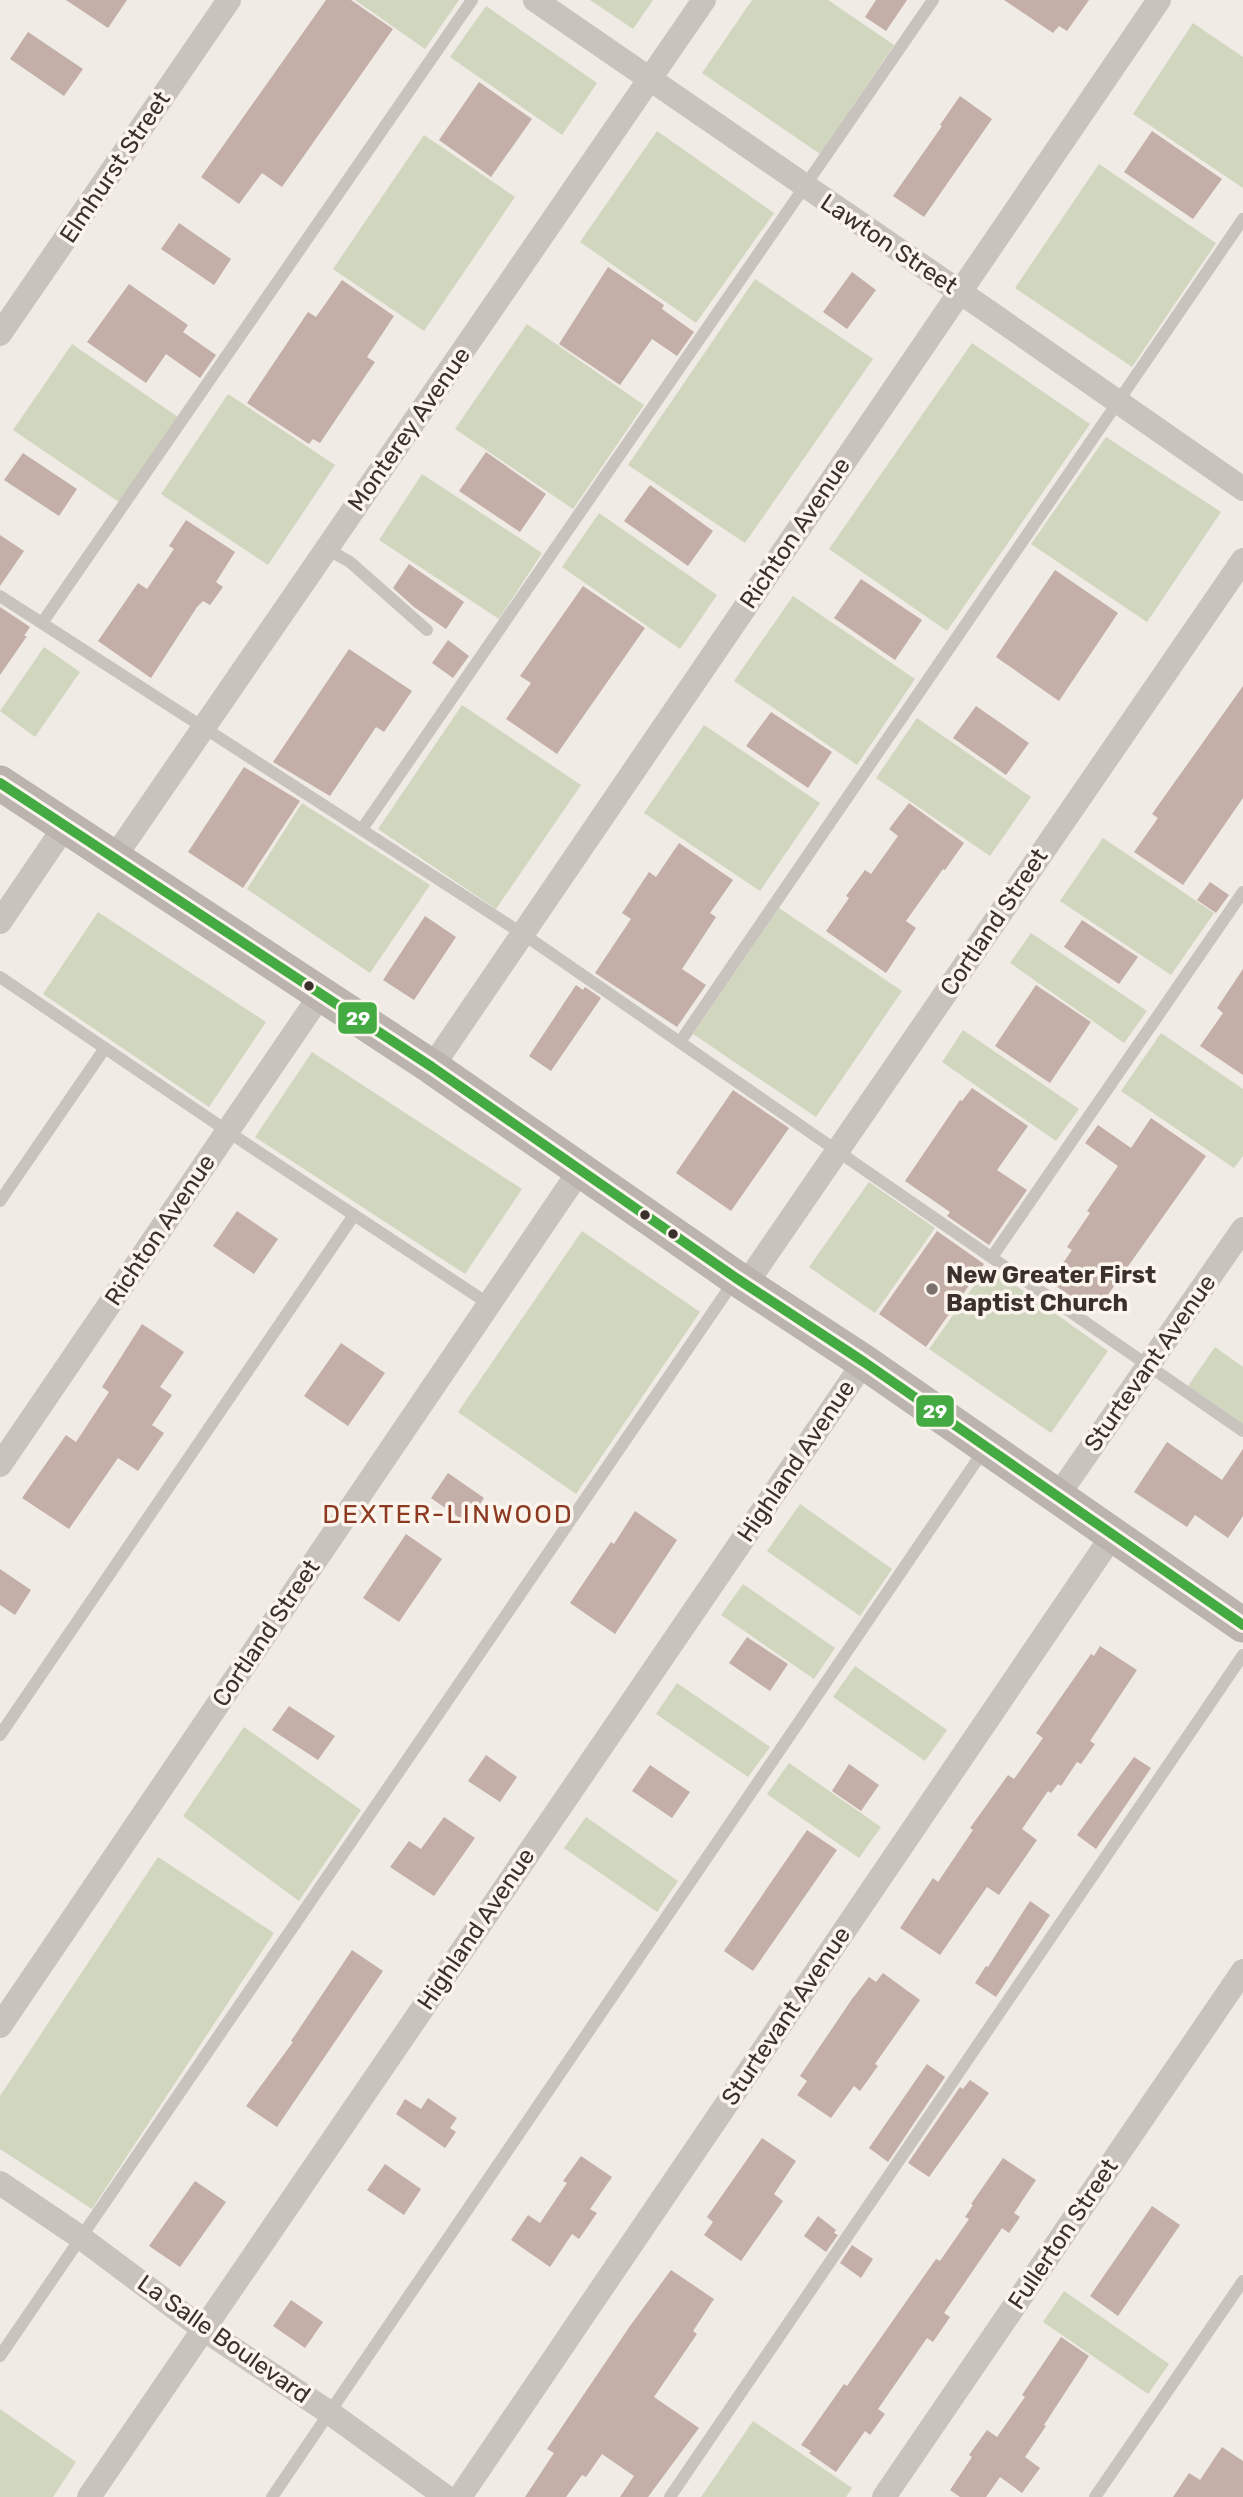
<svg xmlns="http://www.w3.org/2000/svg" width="1243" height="2497" viewBox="0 0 1243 2497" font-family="Rubik,sans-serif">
	<rect width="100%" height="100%" fill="#f0ebe5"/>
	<!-- green -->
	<g fill="#d1d6bf">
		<path d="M355,0H459L425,49Z"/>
		<path d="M590,0H653L633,29Z"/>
		<path d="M752,0H828L894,45L820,154L702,73Z"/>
		<path d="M486,6L597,83L562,135L450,57Z"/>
		<path d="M1193,23L1243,57V188L1133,114Z"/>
		<path d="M657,131L774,213L696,323L580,242Z"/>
		<path d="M424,135L515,197L424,331L333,269Z"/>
		<path d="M1099,164L1216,243L1132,367L1015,288Z"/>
		<path d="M755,279L873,359L745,543L628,465Z"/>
		<path d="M527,324L644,405L573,509L455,429Z"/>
		<path d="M972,343L1090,424L947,631L829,549Z"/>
		<path d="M72,344L178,417L119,502L13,430Z"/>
		<path d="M228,394L335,465L268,565L161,494Z"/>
		<path d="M1106,437L1221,512L1147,622L1031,544Z"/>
		<path d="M422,474L542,553L499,619L379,540Z"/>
		<path d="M599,513L717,595L680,649L562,567Z"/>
		<path d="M793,596L915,679L857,765L734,681Z"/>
		<path d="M44,647L80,672L35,737L0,711Z"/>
		<path d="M462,705L581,785L496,909L378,829Z"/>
		<path d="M917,718L1031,797L990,856L876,778Z"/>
		<path d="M704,725L820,803L760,891L644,813Z"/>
		<path d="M302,803L430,885L370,973L247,889Z"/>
		<path d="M1103,838L1214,913L1171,975L1060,901Z"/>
		<path d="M779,908L902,991L816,1117L693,1034Z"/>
		<path d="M98,912L266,1022L209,1107L43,994Z"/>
		<path d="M1031,933L1147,1011L1124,1043L1010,963Z"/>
		<path d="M963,1030L1079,1109L1056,1141L942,1062Z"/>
		<path d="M1161,1033L1243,1089V1156L1234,1168L1121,1091Z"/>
		<path d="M312,1052L522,1189L465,1274L255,1137Z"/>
		<path d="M869,1182L935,1228L875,1313L809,1267Z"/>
		<path d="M582,1231L700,1312L576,1494L458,1412Z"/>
		<path d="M988,1266L1108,1351L1051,1433L929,1349Z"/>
		<path d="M1215,1347L1243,1367V1424L1188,1386Z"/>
		<path d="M800,1504L892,1569L860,1616L767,1551Z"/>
		<path d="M743,1584L835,1648L814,1679L721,1615Z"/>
		<path d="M855,1666L947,1730L925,1761L833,1697Z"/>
		<path d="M677,1683L770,1747L748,1777L656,1714Z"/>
		<path d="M244,1727L361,1810L299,1901L183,1816Z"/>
		<path d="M789,1763L881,1827L859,1858L767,1794Z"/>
		<path d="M586,1817L678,1881L657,1912L564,1848Z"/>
		<path d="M158,1857L274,1933L92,2209L0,2149V2096Z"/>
		<path d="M1064,2291L1169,2364L1148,2394L1043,2322Z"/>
		<path d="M0,2409L76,2462L53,2497H0Z"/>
		<path d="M753,2421L852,2488L846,2497H701Z"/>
	</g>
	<!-- building -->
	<g fill="#c3afa7">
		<path d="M66,0H127L108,28Z"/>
		<path d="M326,0H351L393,29L282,187L262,173L239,204L201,177Z"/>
		<path d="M876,0H907L886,31L865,17Z"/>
		<path d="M1004,0H1089L1067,31L1059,26L1053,33Z"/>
		<path d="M28,32L83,69L64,96L10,59Z"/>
		<path d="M479,82L532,119L491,177L439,140Z"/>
		<path d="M960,96L992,119L924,217L893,196L942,126L940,125Z"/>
		<path d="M1152,131L1222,179L1193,219L1124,172Z"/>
		<path d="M179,223L231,259L214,285L161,249Z"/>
		<path d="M608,267L664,305L662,309L694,332L677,356L652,339L620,385L559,344Z"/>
		<path d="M852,272L876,290L847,329L823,312Z"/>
		<path d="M342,280L394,316L367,357L375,362L353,394L320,443L313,439L309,444L247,403L308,312L316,317Z"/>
		<path d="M129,284L188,325L183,332L216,355L200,378L166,354L146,383L87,342Z"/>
		<path d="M486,452L546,494L520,532L459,491Z"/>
		<path d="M23,453L77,489L59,516L4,480Z"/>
		<path d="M650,485L713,531L688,566L624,521Z"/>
		<path d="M186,520L235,552L216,582L223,587L210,605L203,601L197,607L151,678L98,641L138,583L147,589L174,549L169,546Z"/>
		<path d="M0,535L24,551L0,586Z"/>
		<path d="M409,564L464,602L446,629L414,607L393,588Z"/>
		<path d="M1055,570L1118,613L1059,701L996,657Z"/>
		<path d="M861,579L922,620L895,660L834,618Z"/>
		<path d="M583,586L645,628L557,754L506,719L531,683L520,676Z"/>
		<path d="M0,607L30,627L24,636H27L0,675Z"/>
		<path d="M448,640L469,656L453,678L432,663Z"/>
		<path d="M349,649L412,691L384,732L376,727L330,796L273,762Z"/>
		<path d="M1243,686V798L1183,885L1134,852L1158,818L1152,814Z"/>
		<path d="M976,706L1029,743L1006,775L953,738Z"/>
		<path d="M771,712L832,752L808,788L746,746Z"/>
		<path d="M244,767L300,801L243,888L188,852Z"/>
		<path d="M909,803L964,843L945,870L943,869L906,921L916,928L886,973L826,931L849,898L846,896L865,870L871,874L898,836L889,829Z"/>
		<path d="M679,843L733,880L710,913L716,917L682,969L706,985L677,1027L595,973L631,919L622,913L649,872L656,877Z"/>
		<path d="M1210,882L1229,895L1216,913L1197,900Z"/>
		<path d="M425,916L456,937L414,1000L383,980Z"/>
		<path d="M1082,920L1138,957L1119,984L1064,947Z"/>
		<path d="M1243,969V1075L1200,1046L1223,1013L1217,1008Z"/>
		<path d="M576,985L583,990L585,987L601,998L551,1071L529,1056Z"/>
		<path d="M1036,985L1091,1022L1050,1083L995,1046Z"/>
		<path d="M972,1088L1028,1126L997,1170L1027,1190L989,1245L947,1216L950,1212L905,1181L960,1100L962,1101Z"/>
		<path d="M733,1090L789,1128L731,1211L676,1173Z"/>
		<path d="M1151,1118L1206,1156L1095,1313L1050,1282L1072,1250L1067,1247L1090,1213L1087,1211L1118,1166L1085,1143L1098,1125L1131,1148Z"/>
		<path d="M237,1211L278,1239L254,1274L213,1246Z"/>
		<path d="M937,1231L984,1264L926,1347L879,1314Z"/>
		<path d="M142,1324L184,1352L160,1387L172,1395L152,1425L164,1433L138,1471L118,1458L69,1529L22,1498L66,1435L76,1442L109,1392L102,1387Z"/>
		<path d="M341,1343L385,1373L348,1426L304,1396Z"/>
		<path d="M1167,1442L1222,1480L1243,1449V1516L1228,1538L1195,1515L1187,1527L1134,1492Z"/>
		<path d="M448,1473L484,1498L467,1523L431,1498Z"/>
		<path d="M635,1511L677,1540L615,1634L570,1603L611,1542L614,1544Z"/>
		<path d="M406,1534L442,1559L399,1622L363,1598Z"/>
		<path d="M0,1569L31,1590L15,1615L0,1605Z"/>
		<path d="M747,1637L788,1664L770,1691L729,1663Z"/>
		<path d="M1100,1646L1137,1670L1090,1741L1095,1744L1081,1764L1077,1762L1061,1786L1058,1784L1051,1793L1048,1791L1022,1829L1037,1840L999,1895L987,1887L940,1955L900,1928L933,1878L938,1882L973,1830L970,1828L1008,1775L1014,1779L1043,1738L1036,1733L1091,1654L1094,1656Z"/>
		<path d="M289,1706L335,1736L318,1760L272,1730Z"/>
		<path d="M486,1755L517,1777L500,1802L468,1781Z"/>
		<path d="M1134,1757L1151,1768L1096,1849L1077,1835Z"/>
		<path d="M849,1764L879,1785L861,1811L832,1791Z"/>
		<path d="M650,1765L690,1792L672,1818L632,1791Z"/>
		<path d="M444,1817L475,1838L434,1896L390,1867L409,1841L421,1849Z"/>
		<path d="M807,1830L837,1850L753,1971L724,1951Z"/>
		<path d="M1030,1901L1050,1915L996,1997L975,1983L986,1966L988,1967Z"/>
		<path d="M352,1950L383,1971L277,2127L246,2106L293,2042L291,2041Z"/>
		<path d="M883,1973L920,2000L875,2064L878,2066L860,2091L854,2086L831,2118L797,2095L807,2081L800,2076L852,1999L869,1977L876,1982Z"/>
		<path d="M927,2064L945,2077L888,2162L869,2148Z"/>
		<path d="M970,2080L989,2093L929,2177L908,2163L960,2087L963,2089Z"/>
		<path d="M428,2098L457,2118L450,2128L456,2132L445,2148L396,2114L405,2099L421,2109Z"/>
		<path d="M762,2138L796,2161L774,2194L783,2201L741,2261L704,2235L713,2222L707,2217Z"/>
		<path d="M581,2156L612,2177L590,2209L597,2213L579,2239L572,2234L550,2267L511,2240L528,2215L540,2223L567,2183L563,2181Z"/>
		<path d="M1003,2158L1036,2180L1014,2213L1020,2217L1009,2233L1002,2228L996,2237L944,2313L950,2317L933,2342L927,2338L878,2409L885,2414L870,2435L865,2431L836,2472L809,2453L811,2451L801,2445L844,2384L847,2386L936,2259L940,2261L969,2219L965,2217L973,2205L971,2204Z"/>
		<path d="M385,2164L421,2189L404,2215L367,2190Z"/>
		<path d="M195,2181L226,2202L180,2267L149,2246Z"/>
		<path d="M1152,2206L1180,2225L1118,2316L1090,2296Z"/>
		<path d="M818,2216L836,2230L834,2233L838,2235L826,2252L804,2236Z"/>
		<path d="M852,2245L873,2259L861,2278L840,2263Z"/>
		<path d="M671,2270L714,2299L693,2331L697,2334L654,2397L699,2428L648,2497H620L634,2476L602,2454L586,2477L582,2475L566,2497H525L554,2453L547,2449L630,2326Z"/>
		<path d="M291,2300L323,2322L305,2348L273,2326Z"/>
		<path d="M1061,2337L1089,2356L1044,2425L1046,2426L1025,2457L1040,2468L1022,2493L1000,2477L986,2497H960L950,2490L972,2457L969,2455L987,2430L997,2437L1025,2397L1022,2395Z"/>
		<path d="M1222,2447L1243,2461V2497H1173L1189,2473L1200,2480Z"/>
	</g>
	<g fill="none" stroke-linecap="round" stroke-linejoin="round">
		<!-- lane -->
		<g stroke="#c9c3be" stroke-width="12">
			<path d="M327,549L350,562L427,630"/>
			<path d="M0,596L523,934L1243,1431"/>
			<path d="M42,623L472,0"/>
			<path d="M362,829L933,0"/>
			<path d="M0,977L245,1143L489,1304"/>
			<path d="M680,1042L1243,219"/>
			<path d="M0,1201L105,1048"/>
			<path d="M992,1257L1243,892"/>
			<path d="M0,1735L354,1215"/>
			<path d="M0,2356L734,1281"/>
			<path d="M272,2497L986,1447"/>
			<path d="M670,2497L1243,1655"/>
			<path d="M1095,2497L1243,2281"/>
		</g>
		<!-- street -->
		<g stroke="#c9c3be" stroke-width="24">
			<path d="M535,0L989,312L1243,489"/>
			<path d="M0,334L229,0"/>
			<path d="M114,858L704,0"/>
			<path d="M0,922L65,826"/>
			<path d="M432,1067L1159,0"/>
			<path d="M746,1284L1243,560"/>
			<path d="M0,1465L321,994"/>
			<path d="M1057,1497L1243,1229"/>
			<path d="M0,2026L580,1170"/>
			<path d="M0,2183L80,2237L203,2329L330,2413L446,2497"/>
			<path d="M89,2497L864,1362"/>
			<path d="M460,2497L1112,1536"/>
			<path d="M884,2497L1243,1971"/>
		</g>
		<!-- secondary -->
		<path stroke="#bab3ae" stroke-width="35" d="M0,783L432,1067L736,1278L864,1362L1243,1625"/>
		<defs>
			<path id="bus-1" d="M0,783L432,1067L736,1278L864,1362L1243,1625"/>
		</defs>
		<!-- bus-1 casing -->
		<use href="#bus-1" stroke="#fbf5ee" stroke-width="16"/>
		<!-- bus-1 -->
		<use href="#bus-1" stroke="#44aa42" stroke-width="10"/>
	</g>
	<!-- markers -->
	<g fill="#3b302b" stroke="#fbf5ee" stroke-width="2.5">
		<circle cx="309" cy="986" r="6"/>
		<circle cx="645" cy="1215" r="6"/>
		<circle cx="673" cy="1234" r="6"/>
	</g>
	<circle fill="#7a716c" stroke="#fbf5ee" stroke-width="2.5" cx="932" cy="1289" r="7"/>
	<g text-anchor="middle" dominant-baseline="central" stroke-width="7" stroke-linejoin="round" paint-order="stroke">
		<!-- street labels -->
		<g font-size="24" fill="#3b302b" stroke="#fbf5ee">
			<text transform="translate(115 167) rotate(-56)">Elmhurst Street</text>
			<text transform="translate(889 244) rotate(34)">Lawton Street</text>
			<text transform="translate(409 429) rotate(-55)">Monterey Avenue</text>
			<text transform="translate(795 533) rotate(-56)">Richton Avenue</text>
			<text transform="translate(994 922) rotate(-56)">Cortland Street</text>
			<text transform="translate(160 1230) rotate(-56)">Richton Avenue</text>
			<text transform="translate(1150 1363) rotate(-55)">Sturtevant Avenue</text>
			<text transform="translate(796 1461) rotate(-56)">Highland Avenue</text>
			<text transform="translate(266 1633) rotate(-56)">Cortland Street</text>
			<text transform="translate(476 1929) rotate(-56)">Highland Avenue</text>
			<text transform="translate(786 2016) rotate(-56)">Sturtevant Avenue</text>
			<text transform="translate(1063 2234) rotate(-56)">Fullerton Street</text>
			<text transform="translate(224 2339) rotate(35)">La Salle Boulevard</text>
		</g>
		<!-- poi labels -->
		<g font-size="24" font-weight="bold" fill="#3b302b" stroke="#fbf5ee" text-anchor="start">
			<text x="946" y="1275">New Greater First<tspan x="946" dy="28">Baptist Church</tspan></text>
		</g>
		<!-- neighbourhood labels -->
		<g font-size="26" letter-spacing="2" fill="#8c3b22" stroke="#fbf5ee">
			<text x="448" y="1514">DEXTER-LINWOOD</text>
		</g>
	</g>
	<g stroke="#fbf5ee" stroke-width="2.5">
		<rect x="337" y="1001" width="41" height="34" rx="7" fill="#44aa42"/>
		<rect x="915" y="1394" width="40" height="34" rx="7" fill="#44aa42"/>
	</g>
	<g font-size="19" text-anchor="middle" font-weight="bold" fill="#fff">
		<text x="358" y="1025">29</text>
		<text x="935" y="1418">29</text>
	</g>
</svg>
